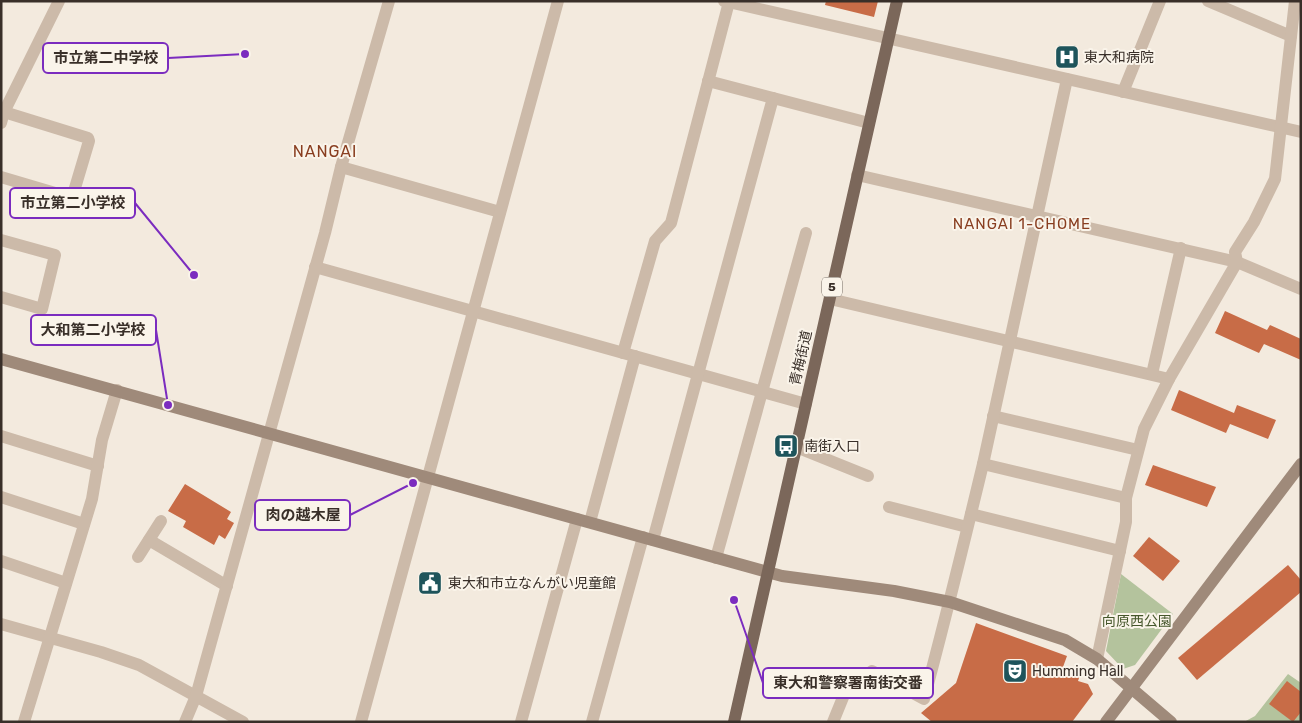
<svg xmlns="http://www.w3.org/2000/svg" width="1302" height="723" viewBox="0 0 1302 723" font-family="Rubik,'Noto Sans JP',sans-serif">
	<rect width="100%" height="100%" fill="#f3eade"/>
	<!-- green -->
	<g fill="#b4c39d">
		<path d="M1121,574L1173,614L1135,665L1123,669L1106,651Z"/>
		<path d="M1288,674L1301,683V722H1244L1255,716Z"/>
	</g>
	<!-- building -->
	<g fill="#c86c47">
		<path d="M826,1H878L874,17L825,5Z"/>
		<path d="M1225,311L1267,330L1270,325L1301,339V360L1264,344L1259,353L1215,333Z"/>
		<path d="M1179,390L1234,413L1237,405L1276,420L1268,439L1230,424L1226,433L1171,410Z"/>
		<path d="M1153,465L1216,487L1207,507L1145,485Z"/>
		<path d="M185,484L231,512L227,519L234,523L225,539L219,535L214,545L183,527L186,521L168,511Z"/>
		<path d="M1149,537L1180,561L1163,581L1133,556Z"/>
		<path d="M1288,565L1301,580V592L1197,680L1178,658Z"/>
		<path d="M976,623L1067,656L1063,667L1080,675L1078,681L1088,684L1093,694L1072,722H932L921,713L956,683Z"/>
		<path d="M1287,681L1301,692V712L1293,722L1269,704Z"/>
	</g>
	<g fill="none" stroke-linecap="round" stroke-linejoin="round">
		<!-- street -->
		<g stroke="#ccbaa9" stroke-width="12">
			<path d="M724,1L1301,132"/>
			<path d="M1208,1L1291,36"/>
			<path d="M708,81L869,123"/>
			<path d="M1123,92L1160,1"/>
			<path d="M1,123L4,112L59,1"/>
			<path d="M341,167L500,212"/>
			<path d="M857,175L1237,262L1301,289"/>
			<path d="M1,177L72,198L89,141L88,138L4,112"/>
			<path d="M1,240L55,255L42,309L1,297"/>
			<path d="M315,267L806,404"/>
			<path d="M830,299L1169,379"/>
			<path d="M623,353L655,241L671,223L729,2"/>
			<path d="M1152,374L1181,248"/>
			<path d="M993,416L1138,450"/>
			<path d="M1,436L98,466"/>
			<path d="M796,447L868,476"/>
			<path d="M983,464L1126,498"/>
			<path d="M1,497L84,524"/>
			<path d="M889,507L967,527"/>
			<path d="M971,514L1120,551"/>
			<path d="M590,522L635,356"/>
			<path d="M149,540L227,586"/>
			<path d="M653,540L773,98"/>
			<path d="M138,557L161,521"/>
			<path d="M716,558L806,233"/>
			<path d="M1,561L66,583"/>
			<path d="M1,624L101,652L139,665L243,722"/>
			<path d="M1097,659L1126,522V498L1144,429L1169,379L1237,262L1235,252L1254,222L1275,179L1295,1"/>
			<path d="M24,722L92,499L102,440L117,390"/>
			<path d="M185,722L196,696L325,233L341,167L389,1"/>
			<path d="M361,722L558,1"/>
			<path d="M521,722L577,519"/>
			<path d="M592,722L643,537"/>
			<path d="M833,722L846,690L872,671L924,699C945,621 964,543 983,464L1067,79"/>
		</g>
		<!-- secondary -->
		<g stroke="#9f8a7a" stroke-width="12">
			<path d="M1,359L782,576L894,591L950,602L1065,640L1097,659L1171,722"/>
			<path d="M1106,722L1301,464"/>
		</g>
		<!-- primary -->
		<path stroke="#7b675a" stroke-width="12" d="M734,722L897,1"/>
	</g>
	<!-- icons -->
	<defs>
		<symbol id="hospital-square" viewBox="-11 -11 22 22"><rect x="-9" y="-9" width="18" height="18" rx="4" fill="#1e545b" stroke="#faf4ea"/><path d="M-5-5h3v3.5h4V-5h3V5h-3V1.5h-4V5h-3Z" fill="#fff"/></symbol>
		<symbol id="bus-square" viewBox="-11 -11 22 22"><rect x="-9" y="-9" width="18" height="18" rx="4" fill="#1e545b" stroke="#faf4ea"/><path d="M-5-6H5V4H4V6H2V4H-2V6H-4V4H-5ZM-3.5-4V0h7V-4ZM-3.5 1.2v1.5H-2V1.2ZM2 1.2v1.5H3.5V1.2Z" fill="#fff"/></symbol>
		<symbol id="civic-square" viewBox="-11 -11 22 22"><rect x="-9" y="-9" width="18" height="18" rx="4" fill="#1e545b" stroke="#faf4ea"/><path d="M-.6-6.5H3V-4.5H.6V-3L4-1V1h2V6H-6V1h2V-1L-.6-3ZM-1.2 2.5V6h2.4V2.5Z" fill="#fff"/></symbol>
		<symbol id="theatre-square" viewBox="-11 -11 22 22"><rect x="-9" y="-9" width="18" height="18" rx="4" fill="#1e545b" stroke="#faf4ea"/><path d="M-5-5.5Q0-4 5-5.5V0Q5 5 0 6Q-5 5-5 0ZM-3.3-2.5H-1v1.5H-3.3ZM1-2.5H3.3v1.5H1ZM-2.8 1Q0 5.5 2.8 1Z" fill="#fff"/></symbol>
	</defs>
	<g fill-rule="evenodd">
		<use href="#hospital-square" x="1053" y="43" width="28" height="28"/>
		<use href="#bus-square" x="772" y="432" width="28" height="28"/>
		<use href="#civic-square" x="416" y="569" width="28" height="28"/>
		<use href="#theatre-square" x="1001" y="657" width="28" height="28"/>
	</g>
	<g text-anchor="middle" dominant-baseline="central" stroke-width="4" stroke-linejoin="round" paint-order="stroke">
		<!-- shield labels -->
		<rect fill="#faf4ea" stroke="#736a63" stroke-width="1" x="822" y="277.5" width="20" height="19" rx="4"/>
		<g font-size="12" font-weight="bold" fill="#392f29">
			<text x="832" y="287">5</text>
		</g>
		<!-- poi labels -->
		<g font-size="14" fill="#392f29" stroke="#faf4ea" text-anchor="start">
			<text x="1084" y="57">東大和病院</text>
			<text x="804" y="446">南街入口</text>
			<text x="448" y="583">東大和市立なんがい児童館</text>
			<text x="1032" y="671">Humming Hall</text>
		</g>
		<!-- street labels -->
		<g font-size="14" fill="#392f29" stroke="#faf4ea">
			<text transform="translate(801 358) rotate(-77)">青梅街道</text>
		</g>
		<!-- park labels -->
		<g font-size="14" fill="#46572c" stroke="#faf4ea">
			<text x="1137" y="621">向原西公園</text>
		</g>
		<!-- neighbourhood labels -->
		<g font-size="15" letter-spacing="1" fill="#893e20" stroke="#faf4ea">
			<text x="1022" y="224">NANGAI 1-CHOME</text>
		</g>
		<!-- quarter labels -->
		<g font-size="16" letter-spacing="1" fill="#893e20" stroke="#faf4ea">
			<text x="325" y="151">NANGAI</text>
		</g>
	</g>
	<!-- callouts -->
	<path fill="none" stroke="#7b2cbf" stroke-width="2" d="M245 54L168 58M194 275L135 203M168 405L156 330M413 483L350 515M734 600L763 683"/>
	<g fill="#7b2cbf" stroke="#faf4ea" stroke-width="2">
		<circle cx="245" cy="54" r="5"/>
		<circle cx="194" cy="275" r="5"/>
		<circle cx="168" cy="405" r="5"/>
		<circle cx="413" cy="483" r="5"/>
		<circle cx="734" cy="600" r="5"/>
	</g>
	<g fill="#faf4ea" stroke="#7b2cbf" stroke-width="2">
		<rect x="43" y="43" width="125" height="30" rx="5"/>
		<rect x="10" y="188" width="125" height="30" rx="5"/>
		<rect x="31" y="315" width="125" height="30" rx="5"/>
		<rect x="255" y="500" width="95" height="30" rx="5"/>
		<rect x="763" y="668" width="170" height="30" rx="5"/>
	</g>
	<g font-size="15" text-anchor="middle" font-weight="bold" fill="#392f29">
		<text x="106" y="63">市立第二中学校</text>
		<text x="73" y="208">市立第二小学校</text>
		<text x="93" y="335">大和第二小学校</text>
		<text x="303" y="520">肉の越木屋</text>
		<text x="848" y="688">東大和警察署南街交番</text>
	</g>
	<!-- border -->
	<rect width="1302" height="723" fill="none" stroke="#392f29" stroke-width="5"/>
</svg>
